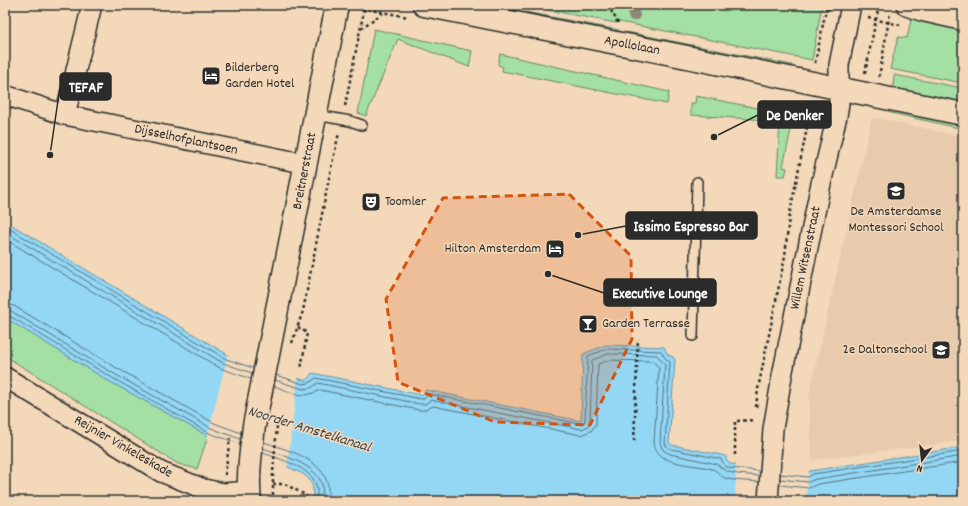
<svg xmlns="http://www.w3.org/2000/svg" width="968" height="506" viewBox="0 0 968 506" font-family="Dekko,sans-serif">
	<rect width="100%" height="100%" fill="#f3d9ba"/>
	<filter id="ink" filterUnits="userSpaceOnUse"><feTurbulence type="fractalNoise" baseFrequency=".025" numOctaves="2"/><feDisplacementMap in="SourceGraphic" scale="8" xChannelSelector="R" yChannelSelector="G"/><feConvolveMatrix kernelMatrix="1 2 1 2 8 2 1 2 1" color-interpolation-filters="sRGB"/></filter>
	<g filter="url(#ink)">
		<!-- built -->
		<path fill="#e8caac" d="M872,117L963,137V441L812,460L809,395Z"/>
		<!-- green -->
		<g fill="#a4dfa4" stroke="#688568">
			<path d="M463,5H495L520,10L511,15Z"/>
			<path d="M533,5H822L812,60L615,21L616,23L547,10L548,8Z"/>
			<path d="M914,5H963V83L890,69L898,37L907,38Z"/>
			<path d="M526,12L619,30L621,37L520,16Z"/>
			<path d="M374,29L472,51L469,67L398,39L366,116L358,113Z"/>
			<path d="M627,32L792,65L790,72L630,39Z"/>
			<path d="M500,54L669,92L667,104L502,71L503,67L498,65Z"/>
			<path d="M894,75L963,88V129L891,113Z"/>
			<path d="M696,96L794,115L783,167L787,168L785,176H777L780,121L691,115V103H695Z"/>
			<path d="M5,318L107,380L208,436L197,469L178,464L5,356Z"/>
		</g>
		<!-- water -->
		<path fill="#93d7f5" stroke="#6992a4" d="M5,221L228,355L303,380H307L312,373L422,395L426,390L581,421L583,354L606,345L664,347L668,355L673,357L675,360L669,443L672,445L726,456V460L730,464L808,473L810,471L963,447V501H313V487L309,479L303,474L288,467L208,436L107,380L5,318Z"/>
		<!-- pier -->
		<g fill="#f3d9ba">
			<path d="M228,353L298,376L287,469L207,438Z"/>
			<path d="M736,462L808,471L809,469L806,501H735Z"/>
		</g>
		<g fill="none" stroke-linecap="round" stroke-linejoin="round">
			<!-- shore -->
			<g stroke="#55707c" stroke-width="1">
				<path d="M5,226L226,359L253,368"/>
				<path d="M5,232L223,363L252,373"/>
				<path d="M5,239L220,368L251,379"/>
				<path d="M5,304L14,306L115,367L214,423L241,433"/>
				<path d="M5,310L11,311L111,372L211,428L240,439"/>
				<path d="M5,315H8L109,376L209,433L240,444"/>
				<path d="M276,375L303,384L309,383L316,378L421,399H424L429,394L581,424L584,423L585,420L588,356L607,349L661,351L665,358L670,362L665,443L667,447L671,449L721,459L724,465L729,468L760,471"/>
				<path d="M275,380L303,389L311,388L318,383L420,404H425L431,400L581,429L587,427L590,421L592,360L608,354L657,355L665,365L660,443L663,450L670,454L717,464C728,476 744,474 759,476"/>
				<path d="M274,386C292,392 302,400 320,390L419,410H425L433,406L581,435L591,431L596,424L598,364L609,360L653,361L659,368L654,442C656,467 694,463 712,469C717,470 720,476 725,478C733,481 749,481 759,482"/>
				<path d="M264,442C286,450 319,457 327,482C329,488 328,495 328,501"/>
				<path d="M263,448C281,455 317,464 322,485C323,490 322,496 322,501"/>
				<path d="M263,453C279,459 311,467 316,485C318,490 317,496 316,501"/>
				<path d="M780,474L808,477L813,474L963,451"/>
				<path d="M780,479L808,482L816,479L963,456"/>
				<path d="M780,485L809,488L818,484L963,462"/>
			</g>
			<defs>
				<g id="service">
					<path d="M316,115L350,121L362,125"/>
					<path d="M693,336L697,182"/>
				</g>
				<g id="minor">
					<path d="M5,95L65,115L307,164"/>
					<path d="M65,115L92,5"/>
					<path d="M5,377L161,472L204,489L224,493L249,491"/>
					<path d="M768,501L773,429L782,376L820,188L837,116L839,103V65L851,5"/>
				</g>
				<g id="tertiary">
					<path d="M424,5L682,56L963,114"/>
					<path d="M908,5L923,10L963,19"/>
					<path d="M250,501C247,476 251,451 254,426L337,5"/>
				</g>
			</defs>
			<!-- service casing -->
			<use href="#service" stroke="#2b2b2b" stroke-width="12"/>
			<!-- minor casing -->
			<use href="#minor" stroke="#2b2b2b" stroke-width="22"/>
			<!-- tertiary casing -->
			<use href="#tertiary" stroke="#2b2b2b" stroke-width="25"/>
			<!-- path -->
			<g stroke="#2b2b2b" stroke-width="2.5" stroke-dasharray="3 3" stroke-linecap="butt">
				<path d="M608,5L618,23"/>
				<path d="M822,5L826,9L832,10"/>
				<path d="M538,6L545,5"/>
				<path d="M356,7L408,17"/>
				<path d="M868,18L900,25"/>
				<path d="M361,28L383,13"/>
				<path d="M815,63L827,5"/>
				<path d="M865,73L879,5"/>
				<path d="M879,77L890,13"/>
				<path d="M345,106L365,5"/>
				<path d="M298,327L307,333L301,369"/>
				<path d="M292,343L303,311L331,168L339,133"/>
				<path d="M756,407L758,389L785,256L789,217L812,103"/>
				<path d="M634,441L638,339"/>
				<path d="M735,455V421L755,420"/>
				<path d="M225,475L230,438"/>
				<path d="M273,484H285L307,496"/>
				<path d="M273,501V472L277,426"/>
			</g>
			<!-- service -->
			<use href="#service" stroke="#f3d9ba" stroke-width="9"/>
			<!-- minor -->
			<use href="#minor" stroke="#f3d9ba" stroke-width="19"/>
			<!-- tertiary -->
			<use href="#tertiary" stroke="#f3d9ba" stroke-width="22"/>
		</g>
		<!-- trees -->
		<circle fill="#8f8875" cx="634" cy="15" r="6"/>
	</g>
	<!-- marked area -->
	<path fill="#d5540f" fill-opacity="0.2" stroke="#d5540f" stroke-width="3" stroke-dasharray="8 5" stroke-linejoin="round" d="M569,194L631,256L632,339L590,425L495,422L398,382L386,299L443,198Z"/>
	<!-- icons -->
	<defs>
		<symbol id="hotel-square" viewBox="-11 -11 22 22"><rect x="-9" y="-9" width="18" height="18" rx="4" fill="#2b2b2b" stroke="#f3d9ba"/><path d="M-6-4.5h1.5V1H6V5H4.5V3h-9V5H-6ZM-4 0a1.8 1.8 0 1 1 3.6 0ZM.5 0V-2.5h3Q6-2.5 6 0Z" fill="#fff"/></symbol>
		<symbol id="school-square" viewBox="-11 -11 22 22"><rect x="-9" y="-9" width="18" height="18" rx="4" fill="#2b2b2b" stroke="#f3d9ba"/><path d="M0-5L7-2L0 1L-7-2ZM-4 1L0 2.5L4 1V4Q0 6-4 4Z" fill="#fff"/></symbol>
		<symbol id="theatre-square" viewBox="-11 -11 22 22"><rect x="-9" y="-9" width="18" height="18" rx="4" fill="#2b2b2b" stroke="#f3d9ba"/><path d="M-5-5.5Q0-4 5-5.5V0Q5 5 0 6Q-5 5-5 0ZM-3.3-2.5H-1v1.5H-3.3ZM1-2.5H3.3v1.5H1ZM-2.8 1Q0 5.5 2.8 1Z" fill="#fff"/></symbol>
		<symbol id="bar-square" viewBox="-11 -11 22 22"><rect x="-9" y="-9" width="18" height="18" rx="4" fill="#2b2b2b" stroke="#f3d9ba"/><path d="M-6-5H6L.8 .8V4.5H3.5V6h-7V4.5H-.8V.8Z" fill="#fff"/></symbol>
	</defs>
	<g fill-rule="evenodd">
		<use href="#hotel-square" x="200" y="65" width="22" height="22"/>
		<use href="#school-square" x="885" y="180" width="22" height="22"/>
		<use href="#theatre-square" x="360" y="191" width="22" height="22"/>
		<use href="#hotel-square" x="544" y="238" width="22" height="22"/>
		<use href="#bar-square" x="577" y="313" width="22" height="22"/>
		<use href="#school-square" x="930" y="339" width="22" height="22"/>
	</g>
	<g text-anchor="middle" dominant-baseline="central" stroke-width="3" stroke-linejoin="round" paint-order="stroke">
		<!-- street labels -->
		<g font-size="14" fill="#2b2b2b" stroke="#f3d9ba">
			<text transform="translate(632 46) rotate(11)">Apollolaan</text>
			<text transform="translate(186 140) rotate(12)">Dijsselhofplantsoen</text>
			<text transform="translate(305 171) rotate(-79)">Breitnerstraat</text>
			<text transform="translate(806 258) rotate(-78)">Willem Witsenstraat</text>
			<text transform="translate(123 447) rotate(30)">Reijnier Vinkeleskade</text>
		</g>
		<!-- poi labels -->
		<g font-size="14" fill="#2b2b2b" stroke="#f3d9ba" text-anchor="start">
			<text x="225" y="68">Bilderberg<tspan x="225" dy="16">Garden Hotel</tspan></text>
			<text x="385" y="202">Toomler</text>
			<text x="896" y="212" text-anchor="middle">De Amsterdamse<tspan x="896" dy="16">Montessori School</tspan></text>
			<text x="541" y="249" text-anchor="end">Hilton Amsterdam</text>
			<text x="602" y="324">Garden Terrasse</text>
			<text x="927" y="350" text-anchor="end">2e Daltonschool</text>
		</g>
		<!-- water labels -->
		<g font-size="15" font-style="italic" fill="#3b4549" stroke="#f3d9ba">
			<text transform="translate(309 430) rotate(17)">Noorder Amstelkanaal</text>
		</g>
	</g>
	<!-- callouts -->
	<path fill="none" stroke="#2b2b2b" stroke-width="1.5" d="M50 155L60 87M714 137L758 115M578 235L626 226M548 274L604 293"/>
	<g fill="#2b2b2b" stroke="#f3d9ba" stroke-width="1.5">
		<circle cx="50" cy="155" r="4"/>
		<circle cx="714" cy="137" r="4"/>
		<circle cx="578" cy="235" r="4"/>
		<circle cx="548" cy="274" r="4"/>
	</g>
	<g fill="#2b2b2b" stroke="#2b2b2b" stroke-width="1.5">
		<rect x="60" y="73" width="51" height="27" rx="4"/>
		<rect x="758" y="101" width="73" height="27" rx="4"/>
		<rect x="626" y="212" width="131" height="27" rx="4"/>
		<rect x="604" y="279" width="112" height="27" rx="4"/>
	</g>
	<g font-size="15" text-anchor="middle" font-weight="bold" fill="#fff">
		<text x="86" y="92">TEFAF</text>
		<text x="795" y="120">De Denker</text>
		<text x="691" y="231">Issimo Espresso Bar</text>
		<text x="660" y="298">Executive Lounge</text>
	</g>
	<!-- margin -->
	<rect width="968" height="506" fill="none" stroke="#f3d9ba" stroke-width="20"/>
	<rect x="10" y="10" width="948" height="486" fill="none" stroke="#2b2b2b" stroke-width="1.5" filter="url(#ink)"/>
	<!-- north arrow -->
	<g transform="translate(922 460) rotate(195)" stroke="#f3d9ba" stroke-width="3" paint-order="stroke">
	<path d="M0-3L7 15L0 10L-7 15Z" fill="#2b2b2b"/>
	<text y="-6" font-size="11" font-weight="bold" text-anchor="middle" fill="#2b2b2b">N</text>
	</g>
</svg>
